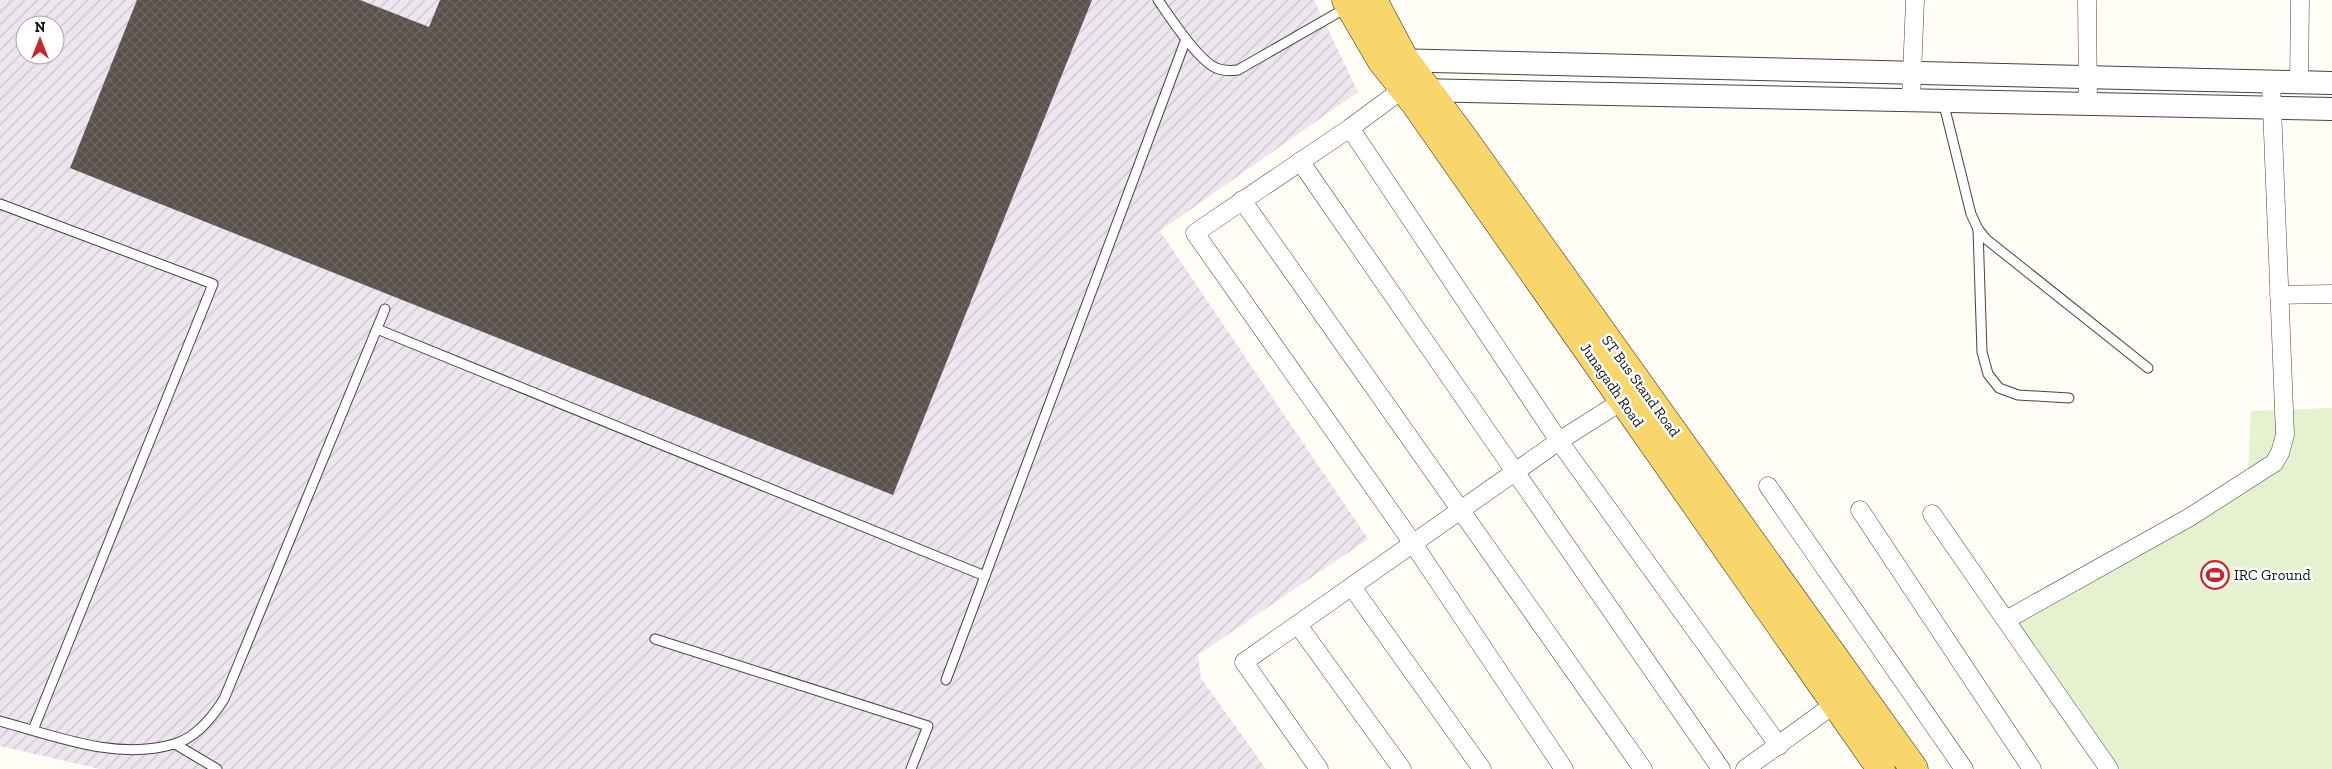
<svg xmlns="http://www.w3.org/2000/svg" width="2332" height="769" viewBox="0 0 2332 769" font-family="'Zilla Slab',serif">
	<defs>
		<pattern id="industrial-furrows" width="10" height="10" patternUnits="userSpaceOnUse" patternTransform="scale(1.25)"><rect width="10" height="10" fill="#eee6ef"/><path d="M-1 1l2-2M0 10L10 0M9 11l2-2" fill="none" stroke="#cbc4cc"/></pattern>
		<pattern id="building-cross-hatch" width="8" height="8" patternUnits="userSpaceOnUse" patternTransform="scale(1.25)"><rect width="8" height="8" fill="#5a524d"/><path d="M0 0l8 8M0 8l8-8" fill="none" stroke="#6d6662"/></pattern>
	</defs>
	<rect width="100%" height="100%" fill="#fffdf5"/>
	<!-- industrial -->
	<path fill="url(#industrial-furrows)" fill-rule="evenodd" d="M0,0H1314L1358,92L1160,231L1368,539L1198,655L1201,678L1266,769H100L0,746ZM25,25H55V55H25Z"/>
	<!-- pitch -->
	<path fill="#e6f2cf" d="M2332,408V769H2103L2006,629L2247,487L2251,411Z"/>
	<!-- building -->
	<path fill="url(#building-cross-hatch)" d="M137,0H360L429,27L440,0H1092L893,495L70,168Z"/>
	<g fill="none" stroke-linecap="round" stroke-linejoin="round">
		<defs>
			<g id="service">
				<path d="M1158,0C1170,17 1197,59 1216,68C1223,71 1230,71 1238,70L1346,8"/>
				<path d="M1943,101L1971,214L1978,229L1986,239L2148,368"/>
				<path d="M0,204L213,284L33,730"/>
				<path d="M1978,229L1982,352L1988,374L1999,388L2018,395L2069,398"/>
				<path d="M377,329L985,576"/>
				<path d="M655,639L928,726L911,769"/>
				<path d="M946,680L1186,39"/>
				<path d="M0,721C55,736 117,761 174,744C196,738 212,718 224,699L385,309"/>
				<path d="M175,744L217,769"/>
			</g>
			<g id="minor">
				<path d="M2087,0L2088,104"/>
				<path d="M2299,82L2300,0"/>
				<path d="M1403,89L1350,128L1195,233L1412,542L1564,769"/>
				<path d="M1911,100L1915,0"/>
				<path d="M1350,128L1559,441L1779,746"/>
				<path d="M1300,161L1721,769"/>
				<path d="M1242,200L1643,769"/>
				<path d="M2279,295L2332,294"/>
				<path d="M1768,486L1964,769"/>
				<path d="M1860,510L2032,769"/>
				<path d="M1932,514L2109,769"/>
				<path d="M1352,587L1482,769"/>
				<path d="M2006,620L2190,517L2274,463L2280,453L2285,435L2271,82"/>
				<path d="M1298,625L1402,769"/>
				<path d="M1319,769L1244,662L1559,441L1622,401"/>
				<path d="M1745,769L1836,703"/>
			</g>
			<g id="tertiary">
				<path d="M1392,60L2332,83"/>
				<path d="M1416,90L2332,109"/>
			</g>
			<g id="primary">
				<path d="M1346,0L1381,60L1414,102L1881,769"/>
				<path d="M1373,0L1405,60L1462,136L1914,769"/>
			</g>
		</defs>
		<!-- service casing -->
		<use href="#service" stroke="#444" stroke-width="11"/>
		<!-- minor casing -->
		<use href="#minor" stroke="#444" stroke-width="19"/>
		<!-- tertiary casing -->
		<use href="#tertiary" stroke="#444" stroke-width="24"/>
		<!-- primary casing -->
		<use href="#primary" stroke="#222" stroke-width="29"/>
		<!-- service -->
		<use href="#service" stroke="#fff" stroke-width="9"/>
		<!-- minor -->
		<use href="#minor" stroke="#fff" stroke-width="18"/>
		<!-- tertiary -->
		<use href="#tertiary" stroke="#fff" stroke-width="22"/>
		<!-- primary -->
		<use href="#primary" stroke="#f9d66b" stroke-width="28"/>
	</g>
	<!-- icons -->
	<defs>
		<symbol id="stadium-ring" viewBox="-11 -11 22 22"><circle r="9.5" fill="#fff" stroke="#c4262e" stroke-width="1.5"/><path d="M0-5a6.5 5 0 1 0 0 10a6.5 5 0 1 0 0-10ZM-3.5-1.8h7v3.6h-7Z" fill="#c4262e"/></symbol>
	</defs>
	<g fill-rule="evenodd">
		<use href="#stadium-ring" x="2199" y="559" width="32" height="32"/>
	</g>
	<g text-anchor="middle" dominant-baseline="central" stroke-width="5" stroke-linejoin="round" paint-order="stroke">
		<!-- street labels -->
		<g font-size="15" fill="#111" stroke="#fff">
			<text transform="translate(1612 385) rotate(55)">Junagadh Road</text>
			<text transform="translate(1641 386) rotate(54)">ST Bus Stand Road</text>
		</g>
		<!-- poi labels -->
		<g font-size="15" fill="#111" stroke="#fff" text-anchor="start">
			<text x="2234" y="575">IRC Ground</text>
		</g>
	</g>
	<!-- north arrow -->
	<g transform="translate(40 40)"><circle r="24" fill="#ffffff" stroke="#a0a0a0"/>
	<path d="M0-4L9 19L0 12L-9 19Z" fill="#c4262e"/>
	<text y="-8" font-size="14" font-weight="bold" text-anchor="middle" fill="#111111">N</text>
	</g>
</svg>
